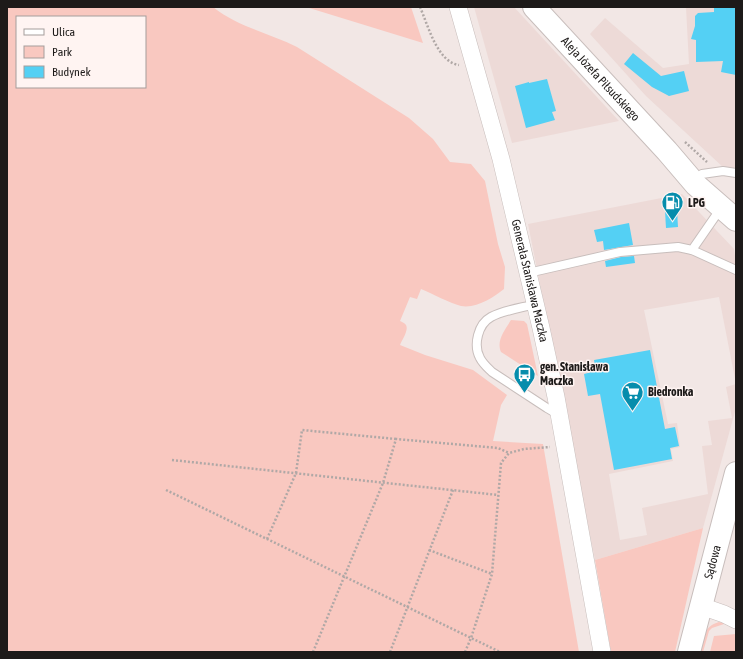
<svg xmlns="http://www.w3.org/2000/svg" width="743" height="659" viewBox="0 0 743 659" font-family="'Asap Condensed',sans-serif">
	<rect width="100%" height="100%" fill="#f2e7e5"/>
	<!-- built -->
	<g fill="#eddad7">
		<path d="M474,7H514L619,121L512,143Z"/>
		<path d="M686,7H736V179L646,96L590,34L605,18L663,68L689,64Z"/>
		<path d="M682,194L734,249L736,262V384L719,297L644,310L668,424L677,423L680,447L671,449L673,461L609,474L620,540L647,535L642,508L708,494L702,446L712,445L708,421L732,418L726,387L736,384V408L703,528L595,560L528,224Z"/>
	</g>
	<!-- green -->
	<g fill="#f9c8c0" fill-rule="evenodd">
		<path d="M7,7H213C238,27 269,33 297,47L409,118L433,139L450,162L471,164L485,181L498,244L505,267L504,289C494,297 476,309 461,306C449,303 433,294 421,289L417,299L410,297L400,321C402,322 405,323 406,325C409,330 402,340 400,345L425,355L473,370L507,395L501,405L493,441L543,444L579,652H7ZM17,17H145V87H17Z"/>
		<path d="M306,7H411L423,43Z"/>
		<path d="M511,320L524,321L527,324L538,376L501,352C496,340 505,330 511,320Z"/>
		<path d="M703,528L675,652H611L595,560Z"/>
		<path d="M719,622L727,623L712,628L709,631L703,652H699C703,637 703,627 719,622Z"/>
		<path d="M736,634V652H710L714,636Z"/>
	</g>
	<!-- building -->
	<g fill="#54d0f4">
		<path d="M714,7H736V75L721,72L723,61L696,62V40L691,39L695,26V16L698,13L714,12Z"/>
		<path d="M633,53L661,76L684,71L689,91L669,96L652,87L624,64Z"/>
		<path d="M547,79L556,111L552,112L555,120L526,128L515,86L529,82V83Z"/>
		<path d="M677,210L678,227L666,228L665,211Z"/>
		<path d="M629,223L633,245L604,250L603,241L597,242L594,230Z"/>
		<path d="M634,256L635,263L606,267L605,261L621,257Z"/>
		<path d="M650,350L665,429L675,427L679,446L670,448L672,459L614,470L600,394L588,396L584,374L596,371L594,360Z"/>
	</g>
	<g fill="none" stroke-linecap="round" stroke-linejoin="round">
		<defs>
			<g id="service">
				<path d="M702,174L723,171L736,173"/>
				<path d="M692,250L736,270"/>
				<path d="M528,273L620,252L678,247L692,250L721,208"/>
				<path d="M536,304C521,308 504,310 491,317C478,324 473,345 480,358C483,364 488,368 492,372L547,408L559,415"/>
			</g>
			<g id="minor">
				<path id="s1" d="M458,7L501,159L541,328L556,397L602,652"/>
				<path d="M701,606L724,614L736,620"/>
			</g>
			<g id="secondary">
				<path id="s2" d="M534,7L667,151L696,185L736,220"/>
				<path id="s3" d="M689,652L736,473"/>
			</g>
		</defs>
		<!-- service casing -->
		<use href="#service" stroke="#c8bebc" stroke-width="10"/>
		<!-- minor casing -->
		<use href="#minor" stroke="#c8bebc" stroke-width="18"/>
		<!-- secondary casing -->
		<use href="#secondary" stroke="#c8bebc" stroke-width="24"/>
		<!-- path -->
		<g stroke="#b0a8a6" stroke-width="2.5" stroke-dasharray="2 2" stroke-linecap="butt">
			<path d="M420,7C428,25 437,62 459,65"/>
			<path d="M685,142L707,162"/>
			<path d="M172,460L498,495"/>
			<path d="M166,490L500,652"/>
			<path d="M267,539L296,473L302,430L396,439"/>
			<path d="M429,550L492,574"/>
			<path d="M313,652L383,483L396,439L498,448L509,453"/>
			<path d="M390,652L453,490"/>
			<path d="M465,652L471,638L492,574L501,463L509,453L524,449L550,447"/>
		</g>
		<!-- service -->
		<use href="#service" stroke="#fff" stroke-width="8"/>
		<!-- minor -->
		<use href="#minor" stroke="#fff" stroke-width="17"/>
		<!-- secondary -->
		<use href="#secondary" stroke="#fff" stroke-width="22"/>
	</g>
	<!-- icons -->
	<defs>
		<symbol id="fuel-pin" viewBox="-11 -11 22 30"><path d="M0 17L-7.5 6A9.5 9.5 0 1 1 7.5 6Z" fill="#068dac" stroke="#fff4f2"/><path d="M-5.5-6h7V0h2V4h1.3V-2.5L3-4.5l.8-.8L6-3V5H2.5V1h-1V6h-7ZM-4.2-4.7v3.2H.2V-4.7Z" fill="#fff"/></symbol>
		<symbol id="bus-pin" viewBox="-11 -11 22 30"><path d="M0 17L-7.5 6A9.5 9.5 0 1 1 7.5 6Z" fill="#068dac" stroke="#fff4f2"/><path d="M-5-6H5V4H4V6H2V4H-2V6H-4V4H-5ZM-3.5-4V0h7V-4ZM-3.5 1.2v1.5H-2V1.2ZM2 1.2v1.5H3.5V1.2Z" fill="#fff"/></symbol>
		<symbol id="supermarket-pin" viewBox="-11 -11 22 30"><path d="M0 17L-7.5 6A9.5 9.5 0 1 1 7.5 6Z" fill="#068dac" stroke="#fff4f2"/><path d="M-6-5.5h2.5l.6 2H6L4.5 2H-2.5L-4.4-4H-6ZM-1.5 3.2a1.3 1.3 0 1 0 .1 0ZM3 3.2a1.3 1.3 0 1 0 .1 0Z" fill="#fff"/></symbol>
	</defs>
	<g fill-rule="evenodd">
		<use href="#fuel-pin" x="660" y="190" width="25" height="34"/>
		<use href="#bus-pin" x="512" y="362" width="25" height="34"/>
		<use href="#supermarket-pin" x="620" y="380" width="25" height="34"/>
	</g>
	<g text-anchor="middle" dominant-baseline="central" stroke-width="3" stroke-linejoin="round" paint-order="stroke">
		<!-- street labels -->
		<g font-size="12" fill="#1d1a19" stroke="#fff4f2">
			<text stroke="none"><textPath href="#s2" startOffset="98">Aleja Józefa Piłsudskiego</textPath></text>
			<text stroke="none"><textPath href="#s1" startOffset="283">Generała Stanisława Maczka</textPath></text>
			<text stroke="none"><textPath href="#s3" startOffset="93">Sądowa</textPath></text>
		</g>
		<!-- poi labels -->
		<g font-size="12" font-weight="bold" fill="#1d1a19" stroke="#fff4f2" text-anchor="start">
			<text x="688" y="203">LPG</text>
			<text x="540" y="367">gen. Stanisława<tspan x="540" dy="14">Maczka</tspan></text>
			<text x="648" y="392">Biedronka</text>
		</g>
	</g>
	<!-- border -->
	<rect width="743" height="659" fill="none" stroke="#1d1a19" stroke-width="16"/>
	<!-- legend -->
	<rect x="16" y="16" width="130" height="72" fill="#fff4f2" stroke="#a59d9b"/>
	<rect x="24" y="29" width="20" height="6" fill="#ffffff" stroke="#a59d9b"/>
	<text x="52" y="36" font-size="12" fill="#1d1a19">Ulica</text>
	<rect x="24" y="46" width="20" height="12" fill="#f9c8c0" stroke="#a59d9b"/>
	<text x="52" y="56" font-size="12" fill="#1d1a19">Park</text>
	<rect x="24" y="66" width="20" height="12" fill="#54d0f4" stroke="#a59d9b"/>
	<text x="52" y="76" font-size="12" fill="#1d1a19">Budynek</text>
</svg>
